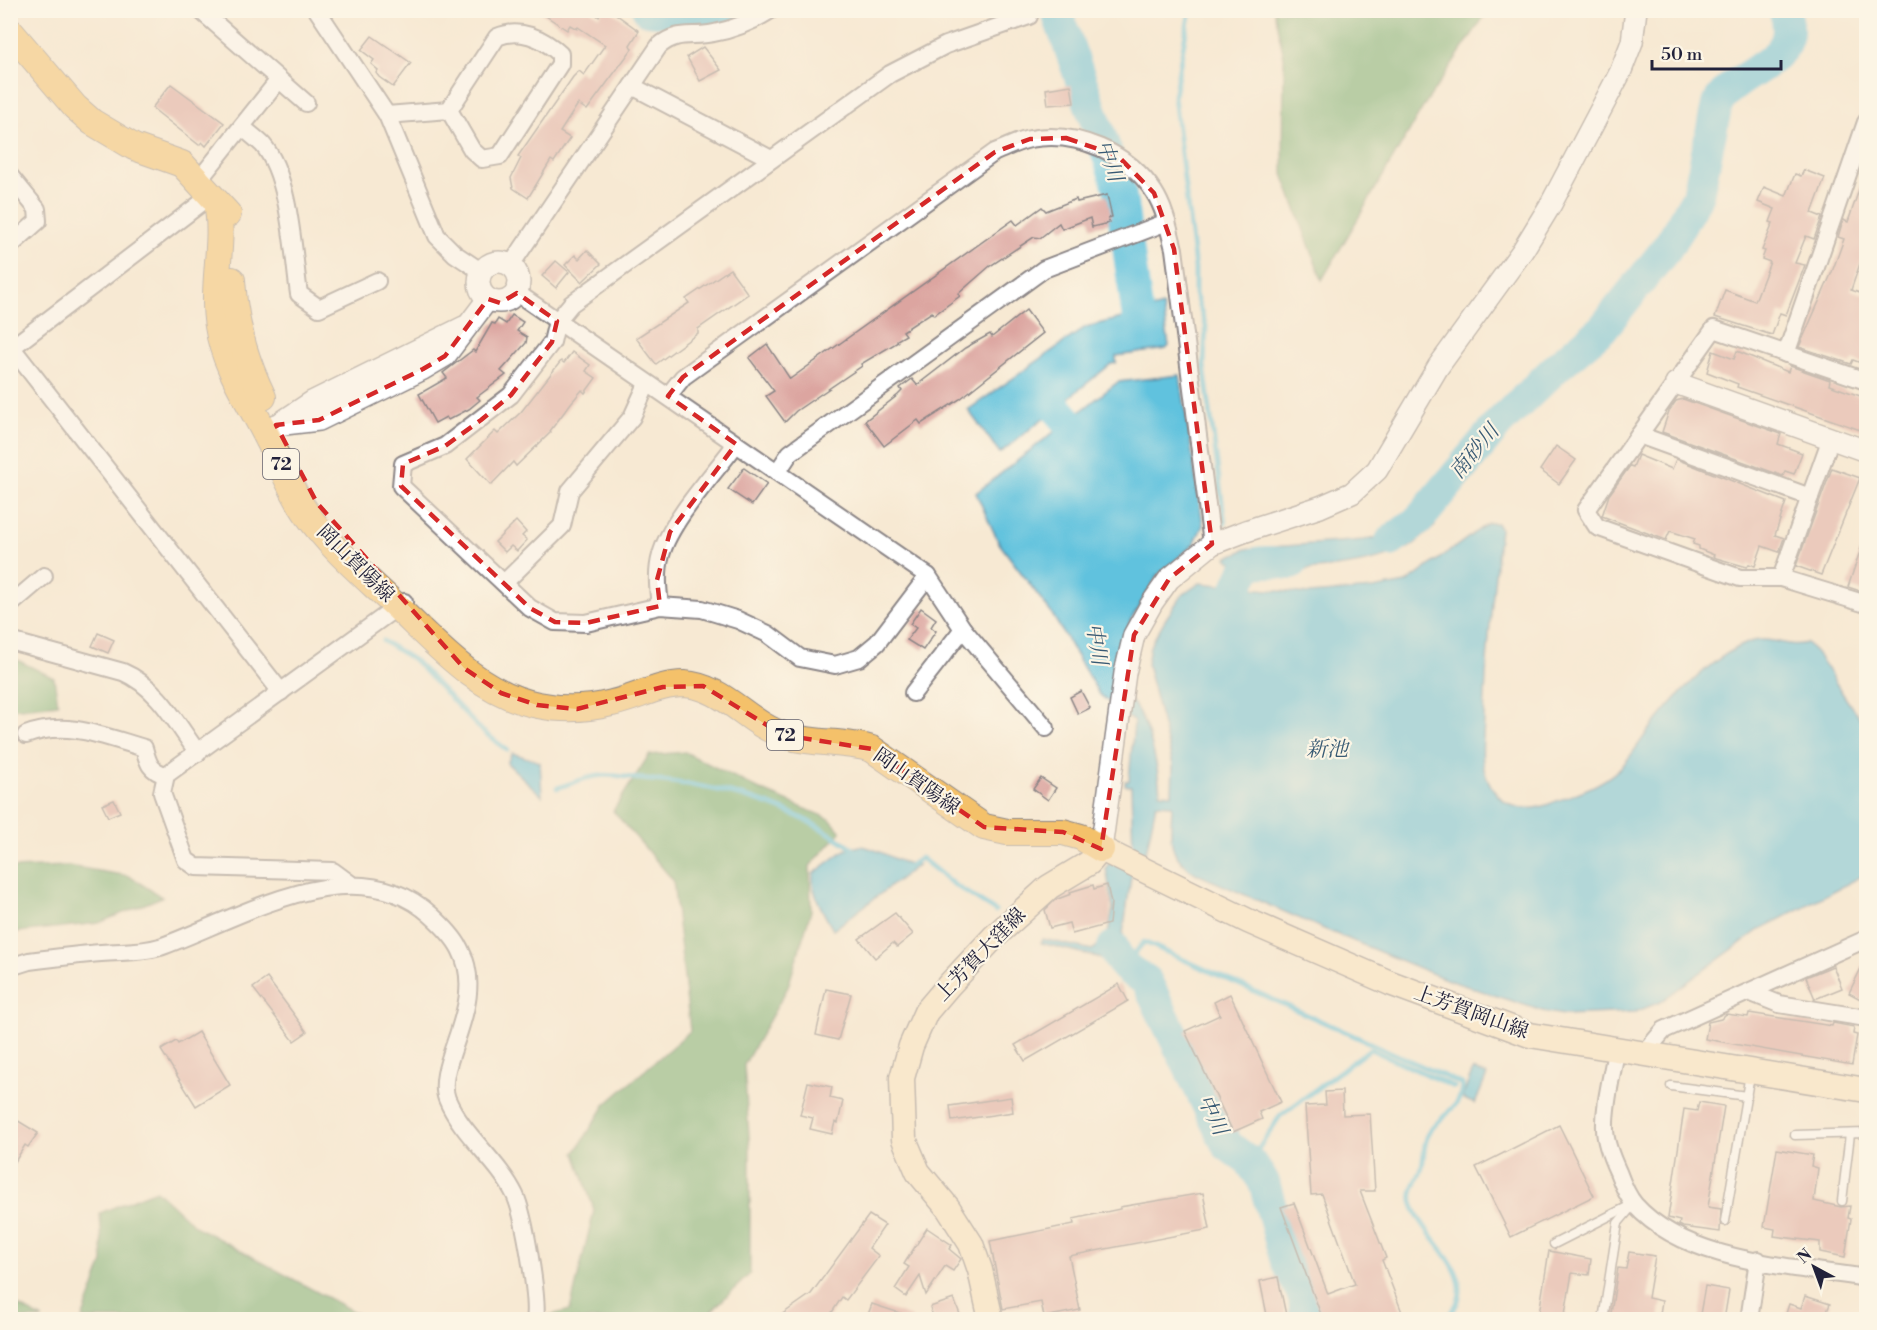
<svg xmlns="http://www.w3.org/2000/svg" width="1877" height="1330" viewBox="0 0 1877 1330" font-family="'Libre Bodoni','Noto Serif JP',serif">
	<rect width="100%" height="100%" fill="#fcf5e5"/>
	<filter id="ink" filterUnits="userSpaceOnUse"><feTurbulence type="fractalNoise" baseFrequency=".0167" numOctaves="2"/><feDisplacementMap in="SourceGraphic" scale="12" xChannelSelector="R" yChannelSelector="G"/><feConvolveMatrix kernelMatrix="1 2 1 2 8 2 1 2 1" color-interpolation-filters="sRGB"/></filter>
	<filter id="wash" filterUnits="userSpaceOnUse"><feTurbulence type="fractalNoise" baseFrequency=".008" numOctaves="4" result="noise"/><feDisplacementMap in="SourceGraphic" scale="24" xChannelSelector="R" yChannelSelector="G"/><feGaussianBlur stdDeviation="1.35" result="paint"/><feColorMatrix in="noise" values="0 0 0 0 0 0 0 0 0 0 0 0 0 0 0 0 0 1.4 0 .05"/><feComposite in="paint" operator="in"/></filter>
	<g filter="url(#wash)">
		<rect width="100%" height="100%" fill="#f7e9d3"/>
		<!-- forest -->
		<g fill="#6dac6e" stroke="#486754" stroke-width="1.5">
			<path d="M1274,11H1488L1425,104L1322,280L1283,174L1284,57Z"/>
			<path d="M11,657L54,678L58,704L11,709Z"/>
			<path d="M685,752L758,789L830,819L841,832L810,866L811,911L788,987L744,1065L750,1150V1274L703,1319L533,1320L570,1310L594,1210L575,1153L605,1105L690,1031L673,880L613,811L649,755Z"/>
			<path d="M69,866L129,876L162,897L99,923L11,933V868Z"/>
			<path d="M156,1190L195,1226L367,1319H82L103,1262L100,1213Z"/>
			<path d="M10,1302H11L43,1319H11Z"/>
		</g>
		<!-- water -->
		<g fill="#60c2de" stroke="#41728c" stroke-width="1.5">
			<path d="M1139,304L1144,311L1163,306L1169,346L1166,349L1116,356V363L1111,364L1000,453L968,410L1086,327L1126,317L1130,306Z"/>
			<path d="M1180,375L1203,525L1194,544L1158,575L1130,621L1114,683C1120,689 1128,696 1133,703C1150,727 1158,765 1160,793L1172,794L1173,765L1147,664L1150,646L1165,620L1181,596L1200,583L1309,594L1373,589L1406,583L1488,523H1497L1500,529C1493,592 1486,655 1484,719C1484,734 1480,754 1484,769C1493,800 1516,817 1549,804C1576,793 1604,786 1624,764C1635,751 1643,736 1654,724C1678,694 1713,655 1750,642C1770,635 1788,649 1807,643C1831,668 1842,700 1866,725V874L1759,930L1660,1002L1635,1012L1564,1015L1546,1012L1448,980L1324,929L1197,874C1165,855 1171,838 1172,805L1156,804L1147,848L1131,877L1121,948L1131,969L1147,975L1129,978L1124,972L1117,976L1105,959L1041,943L1042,939L1092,950L1107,939L1113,908L1106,868L1109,863L1133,850L1131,786L1125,785V781H1129L1134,722L1099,694L1052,614L999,543L976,493L1118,382Z"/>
			<path d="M1412,506L1435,526C1427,533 1419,541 1410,547C1379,567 1254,582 1226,558L1246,549L1364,540L1384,536L1400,526Z"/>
			<path d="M512,753L540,762L542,796L507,763Z"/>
			<path d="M860,846C881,848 896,864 918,865L833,930C824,913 811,894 813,874L845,850Z"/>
			<path d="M1473,1070L1487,1075L1475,1104L1462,1098Z"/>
		</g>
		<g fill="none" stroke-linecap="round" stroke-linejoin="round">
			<!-- stream -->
			<g stroke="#60c2de" stroke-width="5">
				<path d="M1190,10L1174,96L1195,268V294L1206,326L1204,365L1225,523"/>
				<path d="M383,641L415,661L481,730L507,750"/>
				<path d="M557,788C570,784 583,778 597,776C610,773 628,778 642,779C719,785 793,804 856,851"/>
				<path d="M905,869L921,858L953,884L995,911"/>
				<path d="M1124,966L1144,942L1462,1084C1464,1106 1441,1115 1430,1131C1422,1144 1425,1158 1421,1171C1417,1181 1410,1190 1412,1201C1421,1241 1491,1278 1444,1320"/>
				<path d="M1250,1162L1280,1116L1370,1049L1454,1087"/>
			</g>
			<!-- river -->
			<g stroke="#60c2de" stroke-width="32">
				<path d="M648,10L716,17L741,10"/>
				<path d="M1056,10L1120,190L1140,332L1124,336"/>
				<path d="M1055,379L1041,390L1072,426L1076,461"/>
				<path d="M1391,541L1418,521L1499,423L1559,365L1602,329L1667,248L1698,195L1717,104C1735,69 1806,64 1784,10"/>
				<path d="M1228,628C1231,612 1237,570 1254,564C1264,560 1280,563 1291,564"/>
				<path d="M1113,947C1120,965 1130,972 1146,980L1227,1145L1250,1162L1264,1182L1286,1262L1304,1297L1306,1320"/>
			</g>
		</g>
		<g id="blocks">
			<!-- building -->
			<g fill="#dca5a0">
				<path d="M537,10H590L599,17L603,10H610L639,31L630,45L632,49L587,110L578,104L560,132L570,138L554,162L551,160L528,198L513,188L511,178L521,158L518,156L573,77L579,71L584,75L605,45L578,27L577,29L570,25L567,30Z"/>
				<path d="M372,36L411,63L393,87L379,77L376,73L378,70L371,64L374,60L361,50Z"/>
				<path d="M703,47L721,70L700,81L687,57Z"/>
				<path d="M171,84L224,123L206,146L202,142L199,145L152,108Z"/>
				<path d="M1071,85L1074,103L1048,105L1046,89Z"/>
				<path d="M1804,170L1825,178L1812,213L1822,217L1814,239L1806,236L1795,263L1805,265L1786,315L1780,313L1772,335L1715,317L1725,290L1755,301L1770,262L1762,259L1765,251L1762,250L1773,223L1770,222L1775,209L1758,202L1764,187L1786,196L1795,174L1801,176Z"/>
				<path d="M1864,175L1866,176V246L1851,290L1866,295V365L1853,360L1851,364L1799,347L1832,272L1844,239L1838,237L1843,220L1848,222Z"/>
				<path d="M1107,195L1112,217L1108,218L1109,223L1092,227L1090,218L1062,229L1059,223L1040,238L1034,237L990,266L958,294L960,296L934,315L932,312L903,331L906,335L897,340L898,342L861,364L862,366L796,411L785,422L766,396L774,391L749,358L767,344L790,379L1013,220L1017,225L1042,207L1046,211L1076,199L1077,202Z"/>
				<path d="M587,250L601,264L582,282L565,265L575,255L579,259Z"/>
				<path d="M556,261L569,272L556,288L542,276Z"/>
				<path d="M730,269L748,294L698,329V333L656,364L636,338L689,303L686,299Z"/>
				<path d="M1026,310L1043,333L960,399L921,424L918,420L884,446L865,421L898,395L902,391L900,388L912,379L917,385L965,348L990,334L992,337Z"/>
				<path d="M512,315L523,322L517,331L527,337L526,343L501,371L506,375L477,397L480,400L469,409L448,420L446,417L435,423L419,394L447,378L443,373L473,350L475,352L492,323L495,324L498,319L506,324Z"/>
				<path d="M1713,351L1734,359L1737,351L1788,372L1790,366L1830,380L1829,385L1866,398V432L1737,387L1738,384L1707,372Z"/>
				<path d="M572,352L590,365L586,371L596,378L585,393L582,390L571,403L550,431L551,432L516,466L513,462L491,485L467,459L495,431L498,434L521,412L561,361L564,363Z"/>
				<path d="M1683,399L1781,434L1778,444L1802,453L1794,474L1785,471L1783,476L1662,432L1669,411L1676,401Z"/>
				<path d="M1556,446L1576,460L1559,484L1540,470Z"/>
				<path d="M1638,455L1672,469L1676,459L1786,502L1775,535L1784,538L1779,552L1762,546L1755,566L1749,564L1747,567L1713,557L1714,555L1699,549V546L1693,544L1695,539L1670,531L1666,540L1602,516L1609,495L1630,466L1633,467Z"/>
				<path d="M744,468L767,484L752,505L728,489Z"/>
				<path d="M1832,468L1860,478L1821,575L1796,566Z"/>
				<path d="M516,521L526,532L522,536L527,540L517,551L511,546L505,552L495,542Z"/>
				<path d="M1864,539L1866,540V593L1848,587Z"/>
				<path d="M921,608L936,619L931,627L936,631L923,650L907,640L916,628L910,624Z"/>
				<path d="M98,633L114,640L108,653L92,646Z"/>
				<path d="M1081,691L1090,708L1078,714L1070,697Z"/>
				<path d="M1041,778L1056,788L1048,800L1033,789Z"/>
				<path d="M114,800L120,812L108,817L102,805Z"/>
				<path d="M1093,885L1094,889L1107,885L1111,903L1109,924L1072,934L1069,923L1050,928L1045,910L1055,900L1071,894L1070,892Z"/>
				<path d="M895,913L913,934L897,947L893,943L875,958L859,939Z"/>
				<path d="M1866,958V1002L1849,993Z"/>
				<path d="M1833,966L1842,988L1815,999L1806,977Z"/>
				<path d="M267,978L307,1032L294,1041L253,988Z"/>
				<path d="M1119,984L1128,1001L1025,1061L1015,1045Z"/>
				<path d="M826,989L851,994L838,1040L816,1035Z"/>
				<path d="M1230,994L1281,1102L1259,1112L1262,1119L1233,1132L1185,1031L1220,1015L1214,1002Z"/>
				<path d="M1749,1013L1832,1026L1833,1023L1854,1027L1853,1034L1857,1035L1852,1065L1705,1039L1708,1022L1721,1019L1726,1014L1748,1017Z"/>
				<path d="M198,1032L230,1085L196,1106L161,1050L176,1041L178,1044Z"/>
				<path d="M808,1082L832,1087L830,1098L843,1101L838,1123L835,1122L832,1134L810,1129L813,1118L800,1115Z"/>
				<path d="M1342,1091L1343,1115L1370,1114L1375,1191H1360L1386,1258L1382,1260L1405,1320H1323L1281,1207L1294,1203L1328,1294L1355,1284L1322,1194L1311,1195L1305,1106L1326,1105L1325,1092Z"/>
				<path d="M1011,1097L1013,1112L952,1121L950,1106Z"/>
				<path d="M1699,1102L1724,1106L1708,1207L1721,1209L1720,1232L1683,1227L1679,1225L1680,1221L1668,1218L1684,1109L1697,1111Z"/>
				<path d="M10,1116L38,1133L28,1147L25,1145L10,1170Z"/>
				<path d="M1559,1125L1594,1196L1511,1237L1476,1167Z"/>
				<path d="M1777,1149L1813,1155L1811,1166L1818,1168L1814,1201L1841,1207L1850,1206L1848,1218L1851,1219L1845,1257L1820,1252V1242L1774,1236L1775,1229L1764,1227Z"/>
				<path d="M1203,1193L1210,1229L1069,1256L1080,1310L1044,1317L1041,1302L1003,1309L990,1241L1074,1224L1073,1219L1120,1209V1207Z"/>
				<path d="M869,1215L885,1225L869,1248L879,1256L846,1300L842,1297L827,1320H774L811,1294Z"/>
				<path d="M927,1228L952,1245L949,1249L961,1259L953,1271L945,1266L926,1295L920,1276L906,1297L895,1289L909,1267L904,1264Z"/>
				<path d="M1549,1251L1591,1259L1589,1275L1572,1273L1564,1320H1538Z"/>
				<path d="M1629,1252L1655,1256L1648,1298L1662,1301L1659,1320H1610L1618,1268L1626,1269Z"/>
				<path d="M1278,1277L1287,1320H1268L1260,1281Z"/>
				<path d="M1705,1286L1729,1290L1724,1320H1699Z"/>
				<path d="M1805,1296L1830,1304L1826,1314L1829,1315V1320H1784L1789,1304L1801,1308Z"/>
				<path d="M954,1299L961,1317L934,1320L930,1307Z"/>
				<path d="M872,1304L912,1317L911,1320H866Z"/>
			</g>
		</g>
	</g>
	<g filter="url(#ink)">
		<use href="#blocks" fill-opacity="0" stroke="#8c8687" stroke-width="1.5"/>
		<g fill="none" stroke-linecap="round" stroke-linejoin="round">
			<defs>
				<g id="service">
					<path d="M1671,1086L1747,1096"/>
					<path d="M1795,1135L1866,1133"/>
					<path d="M1842,1201L1850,1134"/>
					<path d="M1725,1221L1750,1074"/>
					<path d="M1554,1244L1631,1205"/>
					<path d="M1603,1320L1618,1223L1634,1204"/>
				</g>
				<g id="minor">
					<path d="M200,10L306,103"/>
					<path d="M317,10L387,115L437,236L455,254L482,272"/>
					<path d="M632,86L771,159"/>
					<path d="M387,115L449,110L497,37C519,27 543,38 560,54V64L500,156L482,159L472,150L449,110"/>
					<path d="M242,127C249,133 257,139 263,145C290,176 293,253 299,294L319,308L377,281"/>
					<path d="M10,176L37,209L38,221L10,246"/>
					<path d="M199,180L278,81"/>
					<path d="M511,265L659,46C678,30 691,38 714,33C735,29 752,22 771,10"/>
					<path d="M517,293L928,576L963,629L1046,728"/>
					<path d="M12,348L281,692"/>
					<path d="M10,349L213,194"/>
					<path d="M1786,354L1866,122"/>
					<path d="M1866,381L1714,329L1586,510L1597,527L1740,578H1781L1866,604"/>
					<path d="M668,396L683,377L995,152C1006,148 1018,141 1030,139C1076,130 1129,153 1154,192C1165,209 1169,230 1174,249L1212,544"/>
					<path d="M1639,435L1810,497"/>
					<path d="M778,471L790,453L1044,269L1167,222"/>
					<path d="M928,576L877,643L859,658L835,665L800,658L768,634L738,620L702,609L660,606L586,623L555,622L530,608L401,486L403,464L445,446L511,395L552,342L557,321L571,304L890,74L946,45L1029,16L1030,10"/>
					<path d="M1781,578L1831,438"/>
					<path d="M504,583L562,526L570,491L632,417L647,384"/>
					<path d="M10,605L44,576"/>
					<path d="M660,606C658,589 656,572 661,555C670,521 714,474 736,444"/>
					<path d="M10,641L123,672C158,687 176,723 198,753"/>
					<path d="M913,693L963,629"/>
					<path d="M26,735C66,719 106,737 144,748C148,763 150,771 166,775"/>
					<path d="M352,885L333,871L196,867L186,860L162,793L166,775L404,602"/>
					<path d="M10,967L29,961C53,958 77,955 101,953C121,951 141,953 160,947C241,918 354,845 431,915C441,924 454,937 460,949C489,1004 433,1064 447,1099C462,1135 498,1160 515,1195C524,1214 539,1300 535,1320"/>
					<path d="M1749,992L1779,1004L1866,1018"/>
					<path d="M1616,1051C1612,1076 1604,1104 1605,1129C1605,1143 1612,1159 1618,1172C1622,1183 1627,1196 1635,1205C1687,1263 1793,1266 1866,1278"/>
					<path d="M1649,1055L1652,1044L1664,1030L1866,939"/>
					<path d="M1749,1320L1758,1260"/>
				</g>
				<g id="tertiary">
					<circle cx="499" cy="282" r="20"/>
					<path d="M1676,383L1866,451"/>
					<path d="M282,422L312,402L464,327"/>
					<path d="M276,425L319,420L423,369L445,356L488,299"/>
					<path d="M1101,849L1125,673L1134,635L1152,603L1169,579L1212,544L1246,531L1320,507L1352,493L1377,470L1438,367L1523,250L1551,204L1620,73L1632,42L1636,10"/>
				</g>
				<path id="secondary" d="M991,1320L980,1270L971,1244L948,1208L918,1172L904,1139L902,1078L911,1046L926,1012L949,985L994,937L1049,887L1089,863L1101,849L1248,921L1390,983L1530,1035L1866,1090"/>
				<g id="primary">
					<path d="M10,31L75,107L92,122L134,147L182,164L228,214"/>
					<path d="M217,202C225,243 211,285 218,326C224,367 250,402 268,439C281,463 291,492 307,514C332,550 366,577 397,607C438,646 480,694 538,705C562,710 588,709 612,703C636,698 659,684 684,684C724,686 748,724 784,735C813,745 843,740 872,749L984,827L1007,832H1063L1081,837L1101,849"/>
					<path d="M232,280C234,322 245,360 263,397"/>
				</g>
			</defs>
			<!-- service casing -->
			<use href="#service" stroke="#8c8687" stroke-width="11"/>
			<!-- minor casing -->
			<use href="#minor" stroke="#8c8687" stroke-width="20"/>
			<!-- tertiary casing -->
			<use href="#tertiary" stroke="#8c8687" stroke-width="24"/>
			<!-- secondary casing -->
			<use href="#secondary" stroke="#8c8687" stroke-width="27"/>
			<!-- primary casing -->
			<use href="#primary" stroke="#8c8687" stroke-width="28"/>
			<!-- service -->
			<use href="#service" stroke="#fff" stroke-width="8"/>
			<!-- minor -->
			<use href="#minor" stroke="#fff" stroke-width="16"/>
			<!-- tertiary -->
			<use href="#tertiary" stroke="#fff" stroke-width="21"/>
			<!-- secondary -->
			<use href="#secondary" stroke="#fbe6c3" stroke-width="24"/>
			<!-- primary -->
			<use href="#primary" stroke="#f4c16a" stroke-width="26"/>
		</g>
	</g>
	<!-- marked area -->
	<path d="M0 0H1877V1330H0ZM1066,138L1118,156L1154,193L1174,249L1212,544L1169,579L1134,635L1101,849L1063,832L984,827L872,749L783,735L703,686L663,687L577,709L537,705L501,693L464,668L317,503L276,425L319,420L423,369L445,356L488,299L500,303L517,293L557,321L552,342L511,395L481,420L445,446L403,464L401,486L530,608L555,622L586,623L660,606L657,580L670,532L736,444L668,396L683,377L995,152L1030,139Z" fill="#f7e9d3" fill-opacity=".55" fill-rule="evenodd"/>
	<path fill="none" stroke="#d62828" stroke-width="4.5" stroke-dasharray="12 8" stroke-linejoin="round" d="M1066,138L1118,156L1154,193L1174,249L1212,544L1169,579L1134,635L1101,849L1063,832L984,827L872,749L783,735L703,686L663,687L577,709L537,705L501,693L464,668L317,503L276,425L319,420L423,369L445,356L488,299L500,303L517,293L557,321L552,342L511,395L481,420L445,446L403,464L401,486L530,608L555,622L586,623L660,606L657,580L670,532L736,444L668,396L683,377L995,152L1030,139Z"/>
	<g text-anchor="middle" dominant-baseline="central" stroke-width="4.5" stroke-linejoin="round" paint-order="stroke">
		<!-- shield labels -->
		<g fill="#fcf5e5" stroke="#63616e" stroke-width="1.5">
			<rect x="263" y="449" width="36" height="30" rx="4.5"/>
			<rect x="767" y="720" width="36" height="30" rx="4.5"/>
		</g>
		<g font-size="18" font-weight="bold" fill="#22223b">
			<text x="281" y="464">72</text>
			<text x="785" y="735">72</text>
		</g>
		<!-- street labels -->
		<g font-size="20" fill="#22223b" stroke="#fcf5e5">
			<text transform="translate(355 564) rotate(45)">岡山賀陽線</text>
			<text transform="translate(916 782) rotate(35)">岡山賀陽線</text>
			<text transform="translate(981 955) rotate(-46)">上芳賀大窪線</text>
			<text transform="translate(1471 1013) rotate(20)">上芳賀岡山線</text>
		</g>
		<!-- water labels -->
		<g font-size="21" font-style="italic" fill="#385a74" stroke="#fcf5e5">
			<text transform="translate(1109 161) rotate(71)">中川</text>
			<text transform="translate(1475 452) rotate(-50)">南砂川</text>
			<text transform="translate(1096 644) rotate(81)">中川</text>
			<text x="1327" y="750">新池</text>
			<text transform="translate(1212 1115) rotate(64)">中川</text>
		</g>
	</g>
	<!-- margin -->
	<rect width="1877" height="1330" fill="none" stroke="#fcf5e5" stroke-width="36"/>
	<!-- north arrow -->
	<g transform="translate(1814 1267) rotate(319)" stroke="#fcf5e5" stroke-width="4.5" paint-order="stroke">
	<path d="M0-4.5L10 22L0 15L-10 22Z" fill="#22223b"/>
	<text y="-9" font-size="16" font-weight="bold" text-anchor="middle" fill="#22223b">N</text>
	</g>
	<!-- scale -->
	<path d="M1652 60v9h129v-9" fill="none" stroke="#22223b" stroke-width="3"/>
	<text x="1661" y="60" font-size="18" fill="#22223b" stroke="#fcf5e5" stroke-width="4.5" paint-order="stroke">50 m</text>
</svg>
